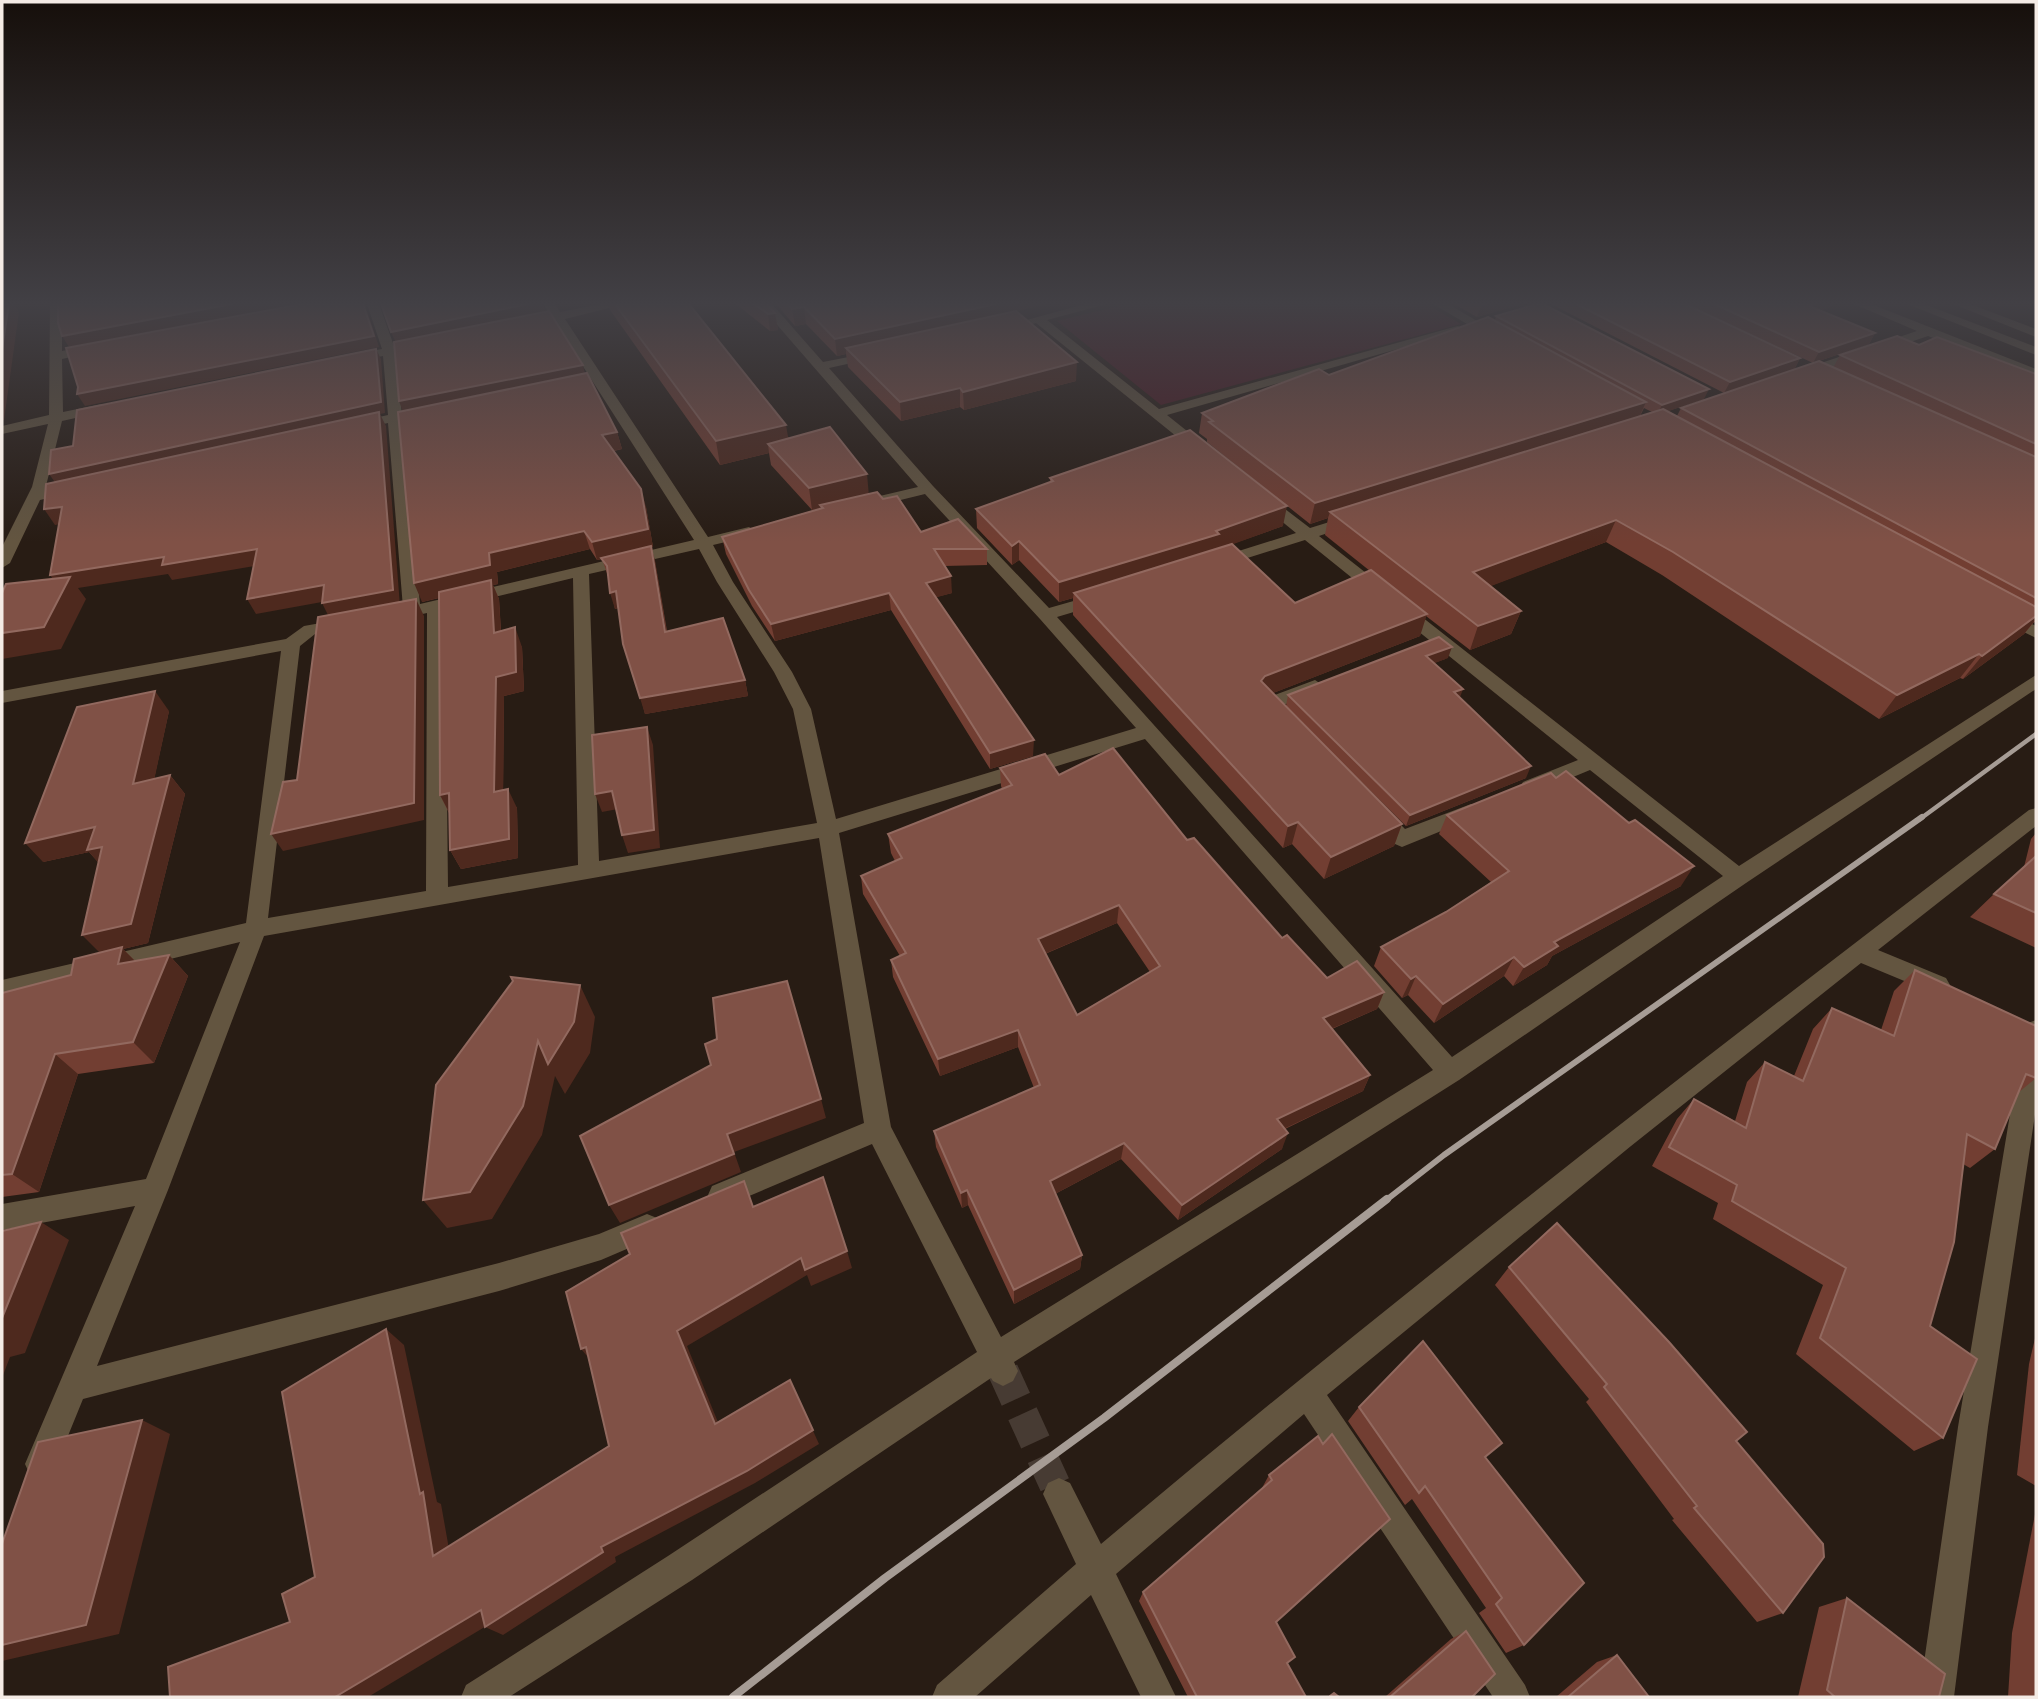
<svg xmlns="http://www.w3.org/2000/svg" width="2038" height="1699" viewBox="0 0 2038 1699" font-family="'IBM Plex Sans',sans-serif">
	<rect width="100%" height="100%" fill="#281c14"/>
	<!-- green -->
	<path fill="#4c1822" d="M1127,304H1426L1461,324L1161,405L1057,321Z"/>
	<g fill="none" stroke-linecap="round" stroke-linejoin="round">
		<!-- minor-tunnel -->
		<path stroke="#473b33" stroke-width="31" stroke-dasharray="31 16" stroke-linecap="butt" d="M1003,1371L1059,1494"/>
		<!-- minor -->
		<g fill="#635540" fill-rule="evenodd">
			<path d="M50,304H62V351L95,344L101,348L99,351L62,359L63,412L102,404L109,408L107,411L62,421L45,490L73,483L81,488L78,491L40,500L10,563L2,568V547L32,487L48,424L2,434V426L49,415Z"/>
			<path d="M367,304H379L394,346L422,340L428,344L396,353L420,604L694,540L554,321L546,323L540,319L550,315L543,304H555L560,312L601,304H625L565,319L708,537L749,527L757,532L755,535L713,545L733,582L792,672L811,709L836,819L1136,728L1040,619L925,494L872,507L867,505L864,502L867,499L918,487L759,304H772L823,362L879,351V357L829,368L933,486L1049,608L1098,594L1104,595L1106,599L1104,603L1057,617L1452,1057L1723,876L1590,770L1537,792H1523L1520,787L1523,782L1578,760L1305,540L1222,566H1210L1208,563L1210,560L1296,533L1258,502L1255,499L1258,496H1268L1310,528L1352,515L1357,517L1360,520L1357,523L1319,536L1739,866L2036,675V689L1746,883L1459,1080L1014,1362L1018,1371L1013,1381L1003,1386L993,1381L991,1378L692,1580L509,1697H461L466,1685L668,1556L977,1352L872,1144L721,1208L712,1204L708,1195L712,1186L864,1123L819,838L264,936L168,1190L97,1366L499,1263L599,1234L647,1214L657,1218L661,1227L657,1236L601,1260L499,1291L83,1399L52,1475L41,1480L30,1475L25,1464L135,1206L2,1230V1204L146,1179L240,942L2,1000V980L246,923L281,651L2,703V691L286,639L304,626L343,619L349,620L352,624L349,628L315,634L300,646L268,918L426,891L427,613L395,620L386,615L389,611L403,608L388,423L357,430L350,426L352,423L388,415L383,356L350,363L344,359L345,356L382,349ZM699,549L717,582L774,672L793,709L817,823L599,861L589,574ZM573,578L578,865L448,887L445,609ZM1145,739L1433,1070L1001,1337L891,1127L839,833Z"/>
			<path d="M1085,304H1107L1047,320L1159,409L1454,327L1458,326L1464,330L1167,415L1207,447L1209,450L1207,453H1197L1036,323L1029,325L1023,321Z"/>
			<path d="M1433,304H1448L1501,335L1495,339L1491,338Z"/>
			<path d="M1854,304H1871L2036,369V378L1928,336L1807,377H1797V371L1917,331Z"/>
			<path d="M1907,304H1924L2036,347V355Z"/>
			<path d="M1953,304H1970L2036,329V337Z"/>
			<path d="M2005,611L2036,626V638L1999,620L1996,616Z"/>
			<path d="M1315,680L1324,686L1321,690L1281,706L1288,715L1286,719H1272L1259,704L1261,700Z"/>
			<path d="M1471,804L1478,806L1481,811L1478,816L1402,847L1395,844L1368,815L1371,810C1386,805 1395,819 1405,829Z"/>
			<path d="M2036,808V826L1878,950L1946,978L1950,985L1946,992L1938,995L1861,963L1631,1146L1327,1395L1525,1685L1530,1697H1493L1304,1414L1116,1574L1176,1697H1141L1091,1595L975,1697H932L937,1685L1076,1564L1043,1494L1048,1483L1059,1478L1070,1483L1101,1544C1403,1290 1715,1049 2029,810Z"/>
			<path d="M2036,1020V1108L1988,1427L1954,1697H1919L1958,1427L2024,1030L2028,1023Z"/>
		</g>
		<!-- rail-far2 -->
		<path stroke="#a69c95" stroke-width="4.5" d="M1920,819L2036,734"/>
		<!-- rail-far1 -->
		<path stroke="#a69c95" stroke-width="6" d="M1385,1201L1444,1155L1922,817"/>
		<!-- rail -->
		<path stroke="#a69c95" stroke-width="8" d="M733,1697L885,1578L1104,1418L1387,1199"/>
	</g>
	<!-- wall -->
	<g fill="#723e32" fill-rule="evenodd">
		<path d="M609,304H689L789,438L869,494L883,499L921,532L987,549V565L944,566L952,593L936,597L1033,756L990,769L891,610L775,641L752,606L726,554L722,537L821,508L812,510L771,465L769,453L720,465L610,310Z"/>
		<path d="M736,304H767L775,313L778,330L770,331Z"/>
		<path d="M776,304H1045L1017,311L1076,381L964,410L960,407L901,421L848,367L846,354L837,356L806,324L795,326Z"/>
		<path d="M1454,304H1522L1477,317Z"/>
		<path d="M1551,304H1685L1800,358L1794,370L1724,393Z"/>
		<path d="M1686,304H1833L1832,306L1820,311L1875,333L1869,344L1813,363Z"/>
		<path d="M545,312L585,374L617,432L622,449L614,451L646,507L653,547H651L655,561L667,631L745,680L748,696L645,714L618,608L615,609L608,576L602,559L597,560L590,549L497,572L498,584L493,585L499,599L501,631L522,647L524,691L504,696L503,790L517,808L518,858L461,869L450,850L449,813L440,795L439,598L422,602L403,411Z"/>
		<path d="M1496,316L1704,399L1668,411L1677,416L1681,408L1833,368L1840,355L1919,345L2036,374V623L2034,622L2024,634L1963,679L1960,678L1879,719L1662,575L1606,542L1490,586L1521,611L1511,634L1470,650L1426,616L1420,636L1273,693L1286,706L1288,695L1448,658L1434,663L1460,698L1526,778L1406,826L1322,743L1402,824L1394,846L1324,879L1292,844L1283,848L1073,615V598L1059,602L1019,560L1012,565L977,528L976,509L1050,482V478L1283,526L1232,544L1295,603L1370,571L1325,535L1328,518L1310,524L1207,442V439L1199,433L1202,413L1329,375L1495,320ZM1644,408L1652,412L1640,416Z"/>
		<path d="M169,711L154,779L170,775L185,794L148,943L123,949L135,961L169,955L188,976L154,1063L78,1074L39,1192L2,1197V993L71,975L100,953L98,862L89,852L43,862Z"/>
		<path d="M1000,768L1059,775L1187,840L1282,938L1327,978L1384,992L1377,1009L1332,1029L1370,1075L1363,1091L1285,1129L1282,1149L1178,1220L1121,1159L1055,1194L1082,1255L1080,1269L1014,1304L968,1205L962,1208L936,1147L934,1131L1034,1088L1018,1047L940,1076L893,977L891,960L900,956L863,894L861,876L895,861L891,853L888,834L1002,789L1001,786ZM1117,923L1150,972L1077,1015L1045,954Z"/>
		<path d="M1556,778L1681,886L1552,956L1547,965L1513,986L1504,976L1434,1023L1408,995L1402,998L1374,966L1381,947L1446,912L1491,882L1439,834L1447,815Z"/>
		<path d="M2036,833V948L1970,917L1994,894L2024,867L2031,839Z"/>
		<path d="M1915,970L2036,1078L2019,1092L1995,1149L1970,1168L1963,1164L1930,1326L1943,1438L1914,1451L1796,1354L1823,1285L1713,1219L1718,1203L1652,1166L1677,1119L1694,1099L1735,1121L1747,1082L1765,1062L1794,1076L1813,1029L1832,1008L1881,1030L1894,991Z"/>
		<path d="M1509,1267L1736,1441L1783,1613L1757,1622L1672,1520L1674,1519L1586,1402L1589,1399L1495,1285Z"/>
		<path d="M2036,1334V1486L2017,1475L2029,1364Z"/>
		<path d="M1359,1407L1485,1457L1524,1645L1506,1653L1479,1613L1486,1608L1412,1499L1405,1505L1348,1421Z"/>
		<path d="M1318,1436L1277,1623L1287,1663L1306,1697H1188L1139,1601L1143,1592L1262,1489V1488L1269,1475Z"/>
		<path d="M2036,1509V1697H2008L2012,1633Z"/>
		<path d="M1847,1598L1939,1697H1798L1819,1607Z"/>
		<path d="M1466,1631L1472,1697H1385L1451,1639Z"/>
		<path d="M1617,1655L1649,1697H1556L1597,1662Z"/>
	</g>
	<!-- shaded-wall -->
	<g fill="#4e291e">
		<path d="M9,304H14L19,312L4,420H2V349Z"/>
		<path d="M232,304H296L69,347L62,336Z"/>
		<path d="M363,304H365L379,347L85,406L77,394Z"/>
		<path d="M528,304H543L546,312L396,343L391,332Z"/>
		<path d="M996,304H1045L1005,314L846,348V354L837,356L835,339Z"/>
		<path d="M1488,304H1522L1477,317L1481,306Z"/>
		<path d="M1815,304H1833L1832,306L1804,317L1809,306Z"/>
		<path d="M804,307L806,324L795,326L792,309Z"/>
		<path d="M775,313L778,330L770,331L768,314Z"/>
		<path d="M1875,333L1869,344L1813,363L1819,352Z"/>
		<path d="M376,349L381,359L385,413L380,414L386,426L400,606L330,619L322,603L379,414L57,485L49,474Z"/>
		<path d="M1800,358L1794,370L1724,393L1730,382Z"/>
		<path d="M1077,362L1076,381L964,410L963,392Z"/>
		<path d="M583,365L586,378L404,415L399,401Z"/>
		<path d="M960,388V407L901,421L900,402Z"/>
		<path d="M1709,389L1704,399L1657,415L1662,405Z"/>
		<path d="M1646,402L1637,422L1330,512L1328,518L1310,524L1315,503Z"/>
		<path d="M786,425L790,448L768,444L769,453L720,465L716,441Z"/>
		<path d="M617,432L622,449L607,452L602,435Z"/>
		<path d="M867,474L869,496L820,505L821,508L812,510L809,488Z"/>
		<path d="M641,489L646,507L653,547H651L655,561L669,648L665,632L651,548L597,560L592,542Z"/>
		<path d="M1287,506L1283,526L1217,550L1074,593L1073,598L1059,602V582L1216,531Z"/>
		<path d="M62,507L73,522L55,525L44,509Z"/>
		<path d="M1616,520L1606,542L1465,596L1473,572Z"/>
		<path d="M584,531L590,549L497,572L498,584L493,585L499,599L502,652L494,633L491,585L422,602L414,583L489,553Z"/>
		<path d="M1019,541V560L1012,565V546Z"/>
		<path d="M257,549L266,564L172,580L168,574L78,588L86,599L61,649L2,659V633L61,591L50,575L164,557Z"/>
		<path d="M951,576L952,593L927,600L926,583Z"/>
		<path d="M324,585L333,600L256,614L247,599Z"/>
		<path d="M616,591L621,607L615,609L610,593Z"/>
		<path d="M889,593L891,610L775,641L771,624Z"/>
		<path d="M416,599L424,616V820L283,851L271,834Z"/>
		<path d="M1521,611L1511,634L1470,650L1478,626Z"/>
		<path d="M1427,614L1420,636L1260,698L1261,681L1265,676Z"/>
		<path d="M2036,616V619L2024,634L1963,679L1982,656Z"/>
		<path d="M515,627L522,647L524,691L504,696L503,811L494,792L496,677Z"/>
		<path d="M1452,647L1448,658L1422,668L1426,656Z"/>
		<path d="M1979,654L1960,678L1879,719L1897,695Z"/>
		<path d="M745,680L748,696L645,714L640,698Z"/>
		<path d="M1463,689L1459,700L1454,692Z"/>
		<path d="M155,691L169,711L149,804L133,784Z"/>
		<path d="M647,727L653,745L660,848L628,853L622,835Z"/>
		<path d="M1034,740L1033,756L990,769V753Z"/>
		<path d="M1531,766L1526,778L1406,826L1410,815Z"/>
		<path d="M170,775L185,794L148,943L123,949L142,968L138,985L101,954L82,935Z"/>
		<path d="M508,789L517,808L518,858L461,869L450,850Z"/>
		<path d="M612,791L618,809L602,812L595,794Z"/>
		<path d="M449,793L450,814L440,795Z"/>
		<path d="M1298,822L1292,844L1283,848L1288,826Z"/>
		<path d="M1402,824L1394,846L1324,879L1331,857Z"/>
		<path d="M95,827L112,847L105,870L89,852L43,862L25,843Z"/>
		<path d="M1694,866L1681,886L1552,956L1547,965L1513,986L1524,967L1554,942Z"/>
		<path d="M1119,905L1117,923L1037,957L1038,939Z"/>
		<path d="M169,955L188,976L154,1063L133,1042Z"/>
		<path d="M1514,957L1504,976L1434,1023L1443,1004Z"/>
		<path d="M1416,976L1408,995L1402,998L1411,979Z"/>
		<path d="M580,985L595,1017L590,1053L565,1094L555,1076L542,1135L492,1219L447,1228L423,1200Z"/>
		<path d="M1384,992L1377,1009L1317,1035L1323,1018Z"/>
		<path d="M1018,1030V1047L940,1076L938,1059Z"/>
		<path d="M55,1054L78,1074L39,1192L12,1174Z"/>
		<path d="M1370,1075L1363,1091L1271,1135L1277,1119Z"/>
		<path d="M821,1099L826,1118L734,1152L741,1172L620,1223L609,1205L727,1134Z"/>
		<path d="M1288,1133L1282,1149L1178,1220L1182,1205Z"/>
		<path d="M1124,1143L1121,1159L1049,1197L1050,1181Z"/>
		<path d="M967,1190L968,1205L962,1208L961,1193Z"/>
		<path d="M41,1222L69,1240L25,1353L10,1357L2,1378V1318Z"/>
		<path d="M847,1251L852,1268L811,1286L807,1275L687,1346L724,1437L715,1424L677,1331L801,1258Z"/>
		<path d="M1082,1255L1080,1269L1014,1304V1290Z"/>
		<path d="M386,1329L404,1345L437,1502L441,1504L452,1566L433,1556Z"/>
		<path d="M586,1347L594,1364L581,1349Z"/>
		<path d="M790,1380L819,1444L755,1483L615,1557L616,1562L503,1635L485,1627L601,1547Z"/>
		<path d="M142,1420L170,1434L119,1634L2,1661V1645Z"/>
		<path d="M481,1610L498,1619L368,1697H335Z"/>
	</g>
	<!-- building -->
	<g fill="#805146" stroke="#92695f" stroke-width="2" fill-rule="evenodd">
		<path d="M2,304H9L2,349Z"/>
		<path d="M58,304H232L62,336L58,323Z"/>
		<path d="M302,304H363L374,336L77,394L78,387L66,348Z"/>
		<path d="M381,304H528L391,332Z"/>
		<path d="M615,304H689L786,425L716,441Z"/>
		<path d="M754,304H767L775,313L768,314Z"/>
		<path d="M788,304H996L835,339L804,307L792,309Z"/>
		<path d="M1537,304H1543L1709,389L1662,405L1496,316Z"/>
		<path d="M1576,304H1685L1800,358L1730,382Z"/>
		<path d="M1714,304H1815L1809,306L1875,333L1819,352Z"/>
		<path d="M549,311L583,365L399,401L394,342Z"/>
		<path d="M1016,311L1077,362L963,392L960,388L900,402L846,348Z"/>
		<path d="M1488,317L1646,402L1315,503L1209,422L1213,421L1202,413L1319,369L1329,375Z"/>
		<path d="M1897,336L1919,345L1937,337L2036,374V444L1840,355Z"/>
		<path d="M376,349L381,402L49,474L51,450L73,446L77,410Z"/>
		<path d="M1819,361L2036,457V598L1681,408Z"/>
		<path d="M587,373L617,432L602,435L641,489L648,529L592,542L584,531L489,553L490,565L414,583L398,412Z"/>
		<path d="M1663,409L2036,607V616L1982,656L1979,654L1897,695L1673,552L1616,520L1473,572L1521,611L1478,626L1330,512Z"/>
		<path d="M379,412L393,590L322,603L324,585L247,599L257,549L162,565L164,557L50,575L62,507L44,509L46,484Z"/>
		<path d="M830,427L867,474L809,488L768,444Z"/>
		<path d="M1190,430L1287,506L1216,531L1219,534L1059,582L1019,541L1012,546L976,509L1053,481L1050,478Z"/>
		<path d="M877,492L883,499L897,496L921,532L958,519L987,549H934L951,576L926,583L1034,740L990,753L889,593L771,624L749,590L722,537L823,508L820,505Z"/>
		<path d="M1232,544L1295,603L1371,570L1427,614L1265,676L1261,681L1402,824L1331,857L1298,822L1288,826L1074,593Z"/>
		<path d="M651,546L665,632L723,618L745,680L640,698L623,644L616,591L610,593L607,566L601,558Z"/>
		<path d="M70,577L44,627L2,633V593L6,584Z"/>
		<path d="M491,580L494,633L515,627L516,672L496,677L494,792L508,789L509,839L450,850L449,793L440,795L439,592Z"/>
		<path d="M416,599L414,803L271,834L283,782L297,780L318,617Z"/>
		<path d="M1439,637L1452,647L1426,656L1463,689L1454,692L1531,766L1410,815L1288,695Z"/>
		<path d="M155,691L133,784L170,775L131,924L82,935L102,847L87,850L95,827L25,843L77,707Z"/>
		<path d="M647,727L654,830L622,835L612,791L595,794L592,735Z"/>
		<path d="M1113,748L1187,840L1194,838L1282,938L1287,935L1327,978L1357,961L1384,992L1323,1018L1370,1075L1277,1119L1288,1133L1182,1205L1124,1143L1050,1181L1082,1255L1014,1290L967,1190L961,1193L934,1131L1040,1085L1018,1030L938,1059L891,960L906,953L861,876L902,858L888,834L1012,785L1000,768L1045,754L1059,775ZM1119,905L1160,966L1077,1015L1038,939Z"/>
		<path d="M1566,771L1629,823L1635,820L1694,866L1554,942L1558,946L1524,967L1514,957L1443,1004L1416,976L1411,979L1381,947L1446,912L1509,871L1447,815L1551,773L1556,778Z"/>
		<path d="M2036,856V913L1994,894Z"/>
		<path d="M122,947L118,964L169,955L133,1042L55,1054L12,1174L2,1175V993L71,975L74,959Z"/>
		<path d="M1915,970L2036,1026V1078L2026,1074L1995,1149L1967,1134L1954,1242L1930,1326L1977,1359L1943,1438L1820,1338L1846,1268L1732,1201L1737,1185L1669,1147L1694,1099L1746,1128L1765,1062L1803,1081L1832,1008L1894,1036Z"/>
		<path d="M511,977L580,985L574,1022L548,1064L538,1041L523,1106L470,1192L423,1200L436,1085L513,981Z"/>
		<path d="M787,981L821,1099L727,1134L734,1154L609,1205L580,1136L711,1065L705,1044L717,1039L713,998Z"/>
		<path d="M823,1177L847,1251L805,1270L801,1258L677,1331L715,1424L790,1380L813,1430L747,1471L601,1547L603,1552L485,1627L481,1610L335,1697H170L168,1667L290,1622L282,1594L315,1577L282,1392L386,1329L420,1494L423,1492L433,1556L609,1446L586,1347L581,1349L566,1292L630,1254L621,1233L744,1181L753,1207Z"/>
		<path d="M41,1222L2,1318V1231Z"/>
		<path d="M1557,1223L1669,1342L1747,1432L1736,1441L1823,1544L1824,1557L1783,1613L1694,1508L1697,1506L1604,1387L1607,1384L1509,1267Z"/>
		<path d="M1423,1341L1502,1443L1485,1457L1584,1583L1524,1645L1496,1604L1502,1598L1425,1486L1419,1493L1359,1407Z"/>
		<path d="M142,1420L86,1625L2,1645V1544L38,1442Z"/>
		<path d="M1332,1434L1390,1519L1276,1622L1295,1657L1287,1663L1306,1697H1197L1143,1592L1272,1480L1269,1475L1318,1436L1323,1444Z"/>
		<path d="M1847,1598L1945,1674L1939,1697H1835L1827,1690Z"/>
		<path d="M1466,1631L1495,1674L1472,1697H1390Z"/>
		<path d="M1617,1655L1649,1697H1568Z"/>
		<path d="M1334,1693L1339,1697H1330V1696Z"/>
	</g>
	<!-- sky -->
	<linearGradient id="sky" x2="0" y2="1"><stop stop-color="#160f0b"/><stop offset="0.56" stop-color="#424045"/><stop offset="1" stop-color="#424045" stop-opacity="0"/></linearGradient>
	<rect width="2038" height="542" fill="url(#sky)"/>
	<!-- border -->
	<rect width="2038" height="1699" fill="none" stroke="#f4ebe5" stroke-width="7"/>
</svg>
